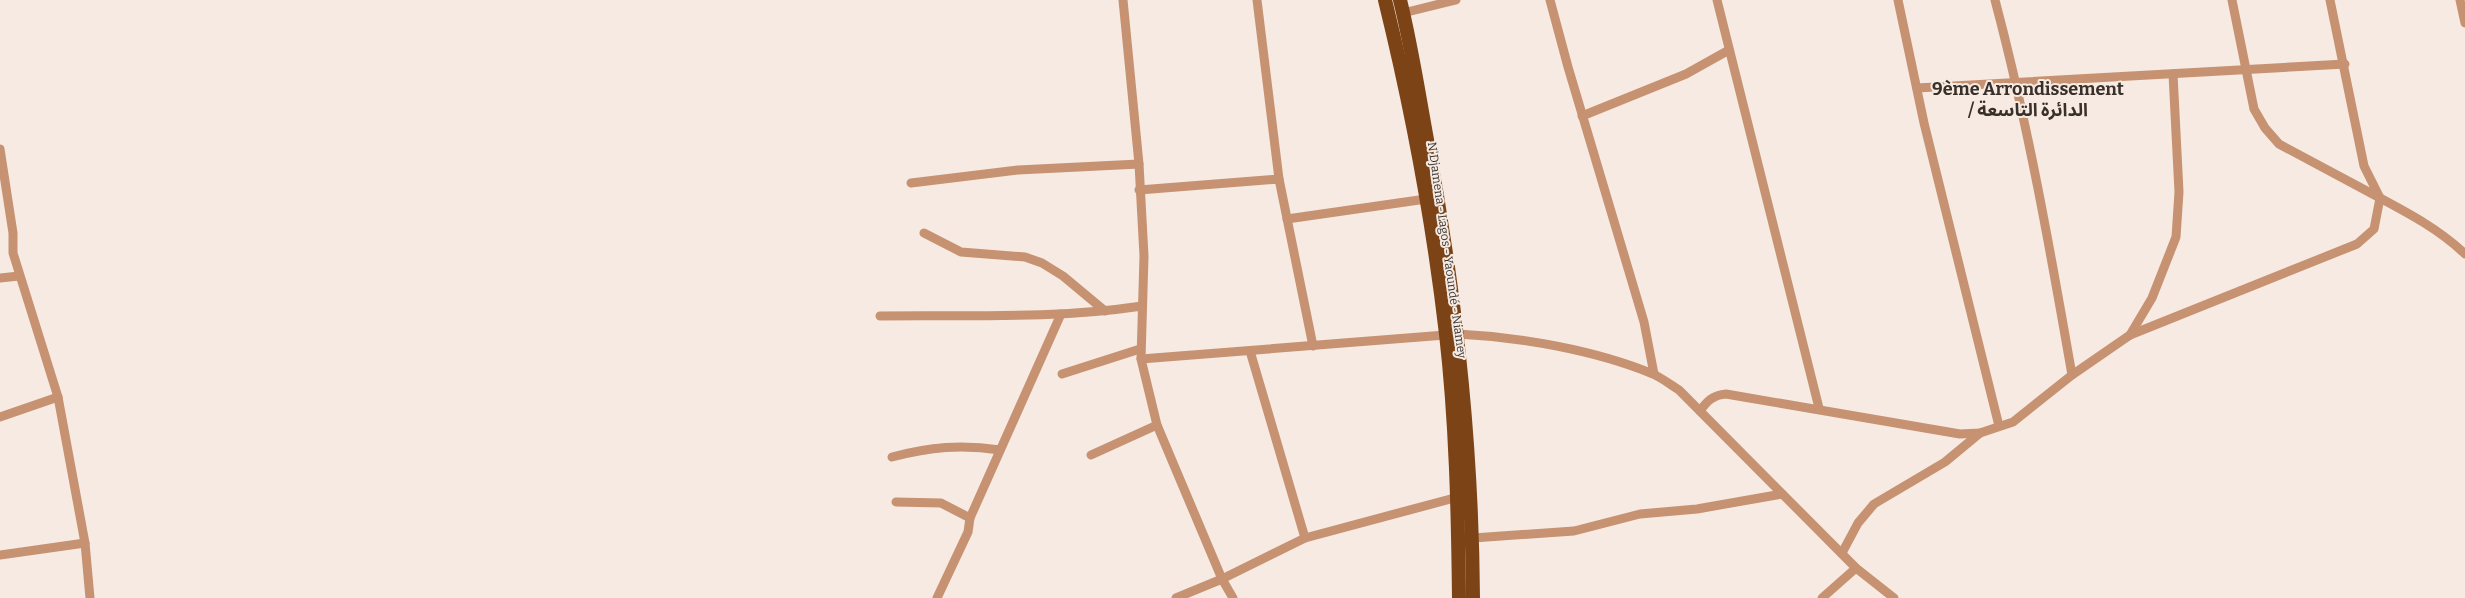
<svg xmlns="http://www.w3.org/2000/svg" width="2465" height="598" viewBox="0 0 2465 598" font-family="Bitter,'Noto Sans Arabic',serif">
	<rect width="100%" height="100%" fill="#f6eae2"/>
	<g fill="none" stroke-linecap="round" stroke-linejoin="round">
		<!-- minor -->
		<g stroke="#c69271" stroke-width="9">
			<path d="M1123,0L1139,164L1144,256L1141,359L1157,425L1222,579L1233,598"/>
			<path d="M1257,0L1279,179L1313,346"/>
			<path d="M1550,0L1568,67L1644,322L1654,374"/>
			<path d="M1717,0L1819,408"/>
			<path d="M1898,0L1924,123L1999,426"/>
			<path d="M1995,0C2028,124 2050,249 2072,375"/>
			<path d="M2232,0L2254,109L2265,128L2279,144L2380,198L2364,166L2330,0"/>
			<path d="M2460,0L2465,23"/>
			<path d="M1403,13L1456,0"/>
			<path d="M1917,88L2345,64"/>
			<path d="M1582,116L1686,74L1729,50"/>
			<path d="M0,149L13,233V253L58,397L85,543L90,598"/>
			<path d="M911,183L1018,170L1139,164"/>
			<path d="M1139,190L1279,179"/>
			<path d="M1287,219L1426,199"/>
			<path d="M924,233L961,252L1025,257L1042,263L1063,276L1105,311"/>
			<path d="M0,278L19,276"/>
			<path d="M880,316C967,315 1056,319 1142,306"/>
			<path d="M2130,335L2357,244L2374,229L2380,198C2410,214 2440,230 2465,254"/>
			<path d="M1250,351L1305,538"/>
			<path d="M1141,359L1458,334C1520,337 1595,350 1653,374C1662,378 1671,385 1679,390L1856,568L1894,598"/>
			<path d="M1062,374L1140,349"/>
			<path d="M1700,411C1707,401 1713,395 1726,394L1960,434L1980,433L2013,422L2072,375L2130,335L2152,298L2176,237L2179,192L2173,74"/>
			<path d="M0,417L58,397"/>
			<path d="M1091,455L1157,425"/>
			<path d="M892,457C930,447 961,444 1000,450"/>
			<path d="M896,502L941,503L970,518"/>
			<path d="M1473,538L1574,531L1640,514L1697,509L1782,494"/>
			<path d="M1842,553L1858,523L1874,504L1945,462L1980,433"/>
			<path d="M0,555L85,543"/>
			<path d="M937,598L968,532L970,518L1061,314"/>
			<path d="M1176,598L1222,579L1305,538L1458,497"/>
			<path d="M1822,598L1856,568"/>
		</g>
		<!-- trunk -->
		<g stroke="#7c4416" stroke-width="14">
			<path d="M1385,0C1412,110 1433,222 1446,334C1456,422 1458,510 1459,598"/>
			<path d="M1400,0C1411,44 1418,90 1426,134C1455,287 1472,442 1473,598"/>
		</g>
	</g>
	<g text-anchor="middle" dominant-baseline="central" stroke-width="4" stroke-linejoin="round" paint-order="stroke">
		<!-- street labels -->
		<g font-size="12" fill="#37332f" stroke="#f6eae2">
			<text transform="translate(1447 250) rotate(82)">N'Djamena - Lagos - Yaoundé - Niamey</text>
		</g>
		<!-- district labels -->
		<g font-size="18" font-weight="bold" fill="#39302a" stroke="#f6eae2">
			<text x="2028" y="89">9ème Arrondissement<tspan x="2028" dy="21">/ الدائرة التاسعة</tspan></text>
		</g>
	</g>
</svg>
